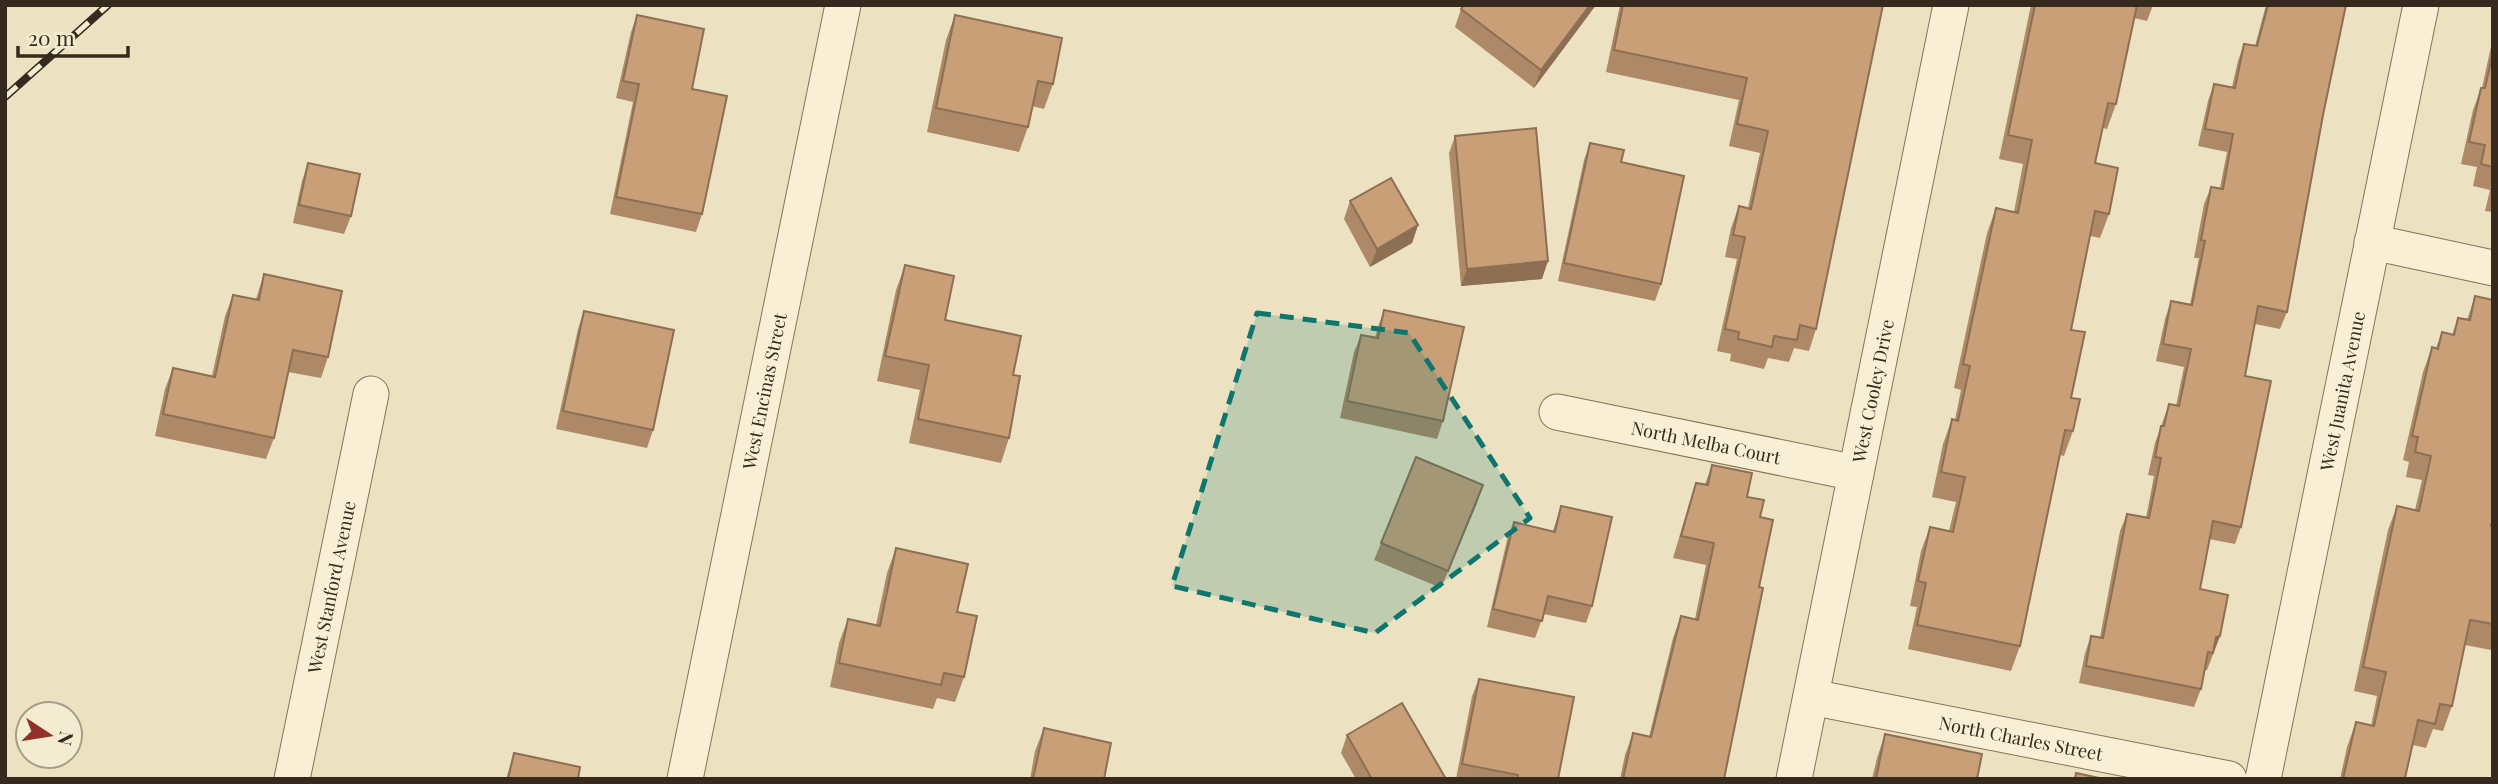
<svg xmlns="http://www.w3.org/2000/svg" width="2498" height="784" viewBox="0 0 2498 784" font-family="'Playfair Display',serif">
	<rect width="100%" height="100%" fill="#ece2c1"/>
	<g fill="none" stroke-linecap="round" stroke-linejoin="round">
		<defs>
			<g id="street">
				<path d="M2372,242L2493,268"/>
				<path id="s1" d="M1557,412L1856,473"/>
				<path id="s2" d="M1811,697L2229,779"/>
				<path id="s3" d="M292,779L371,394"/>
				<path id="s4" d="M685,779L843,5"/>
				<path id="s5" d="M1794,779L1951,5"/>
				<path id="s6" d="M2263,779L2421,5"/>
			</g>
		</defs>
		<!-- street casing -->
		<use href="#street" stroke="#857459" stroke-width="37"/>
		<!-- street -->
		<use href="#street" stroke="#f8efd4" stroke-width="35"/>
		<defs>
			<path id="rail" d="M5,97L108,5"/>
		</defs>
		<!-- rail casing -->
		<use href="#rail" stroke="#352a1d" stroke-width="8"/>
		<!-- rail -->
		<use href="#rail" stroke="#f4ecd0" stroke-width="5" stroke-dasharray="16" stroke-linecap="butt"/>
	</g>
	<!-- wall -->
	<g fill="#ad8967">
		<path d="M1596,5L1534,88L1455,27L1461,9Z"/>
		<path d="M1620,5H1883L1816,329L1809,351L1794,348L1789,362L1768,358L1764,369L1730,361L1731,354L1717,351L1737,259L1725,257L1731,228L1739,206L1748,208L1760,153L1729,146L1739,100L1606,72Z"/>
		<path d="M2031,5H2153L2147,21L2134,18L2116,104L2107,129L2103,128L2095,163L2109,214L2100,238L2090,236L2071,330V398L2073,431L2064,456L2060,455L2020,646L2011,671L1908,649L1917,607L1910,606L1921,551L1930,527L1949,531L1956,502L1932,497L1943,444L1952,419L1955,420L1961,390L1954,388L1987,233L1996,208L2014,212L2023,164L1999,159Z"/>
		<path d="M2266,5H2346L2323,115L2287,312L2280,329L2255,324L2245,376L2241,527L2235,544L2209,539L2200,589L2220,636L2207,670H2204L2201,689L2194,707L2079,683L2085,653L2091,636L2100,637L2120,531L2127,514L2146,518L2154,476L2148,475L2155,443L2169,404L2176,406L2184,367L2156,361L2165,319L2171,301L2190,305L2199,258H2194L2204,204L2211,187L2220,188L2227,152L2198,146L2208,101L2214,84L2232,87L2238,61L2244,44L2255,46Z"/>
		<path d="M637,15L692,89L702,214L696,232L610,214L633,102L616,98L631,32Z"/>
		<path d="M955,15L1053,84L1044,109L1032,106L1028,127L1019,152L927,132L946,40Z"/>
		<path d="M2493,37V212L2485,211L2490,190L2473,186L2477,167L2461,164L2473,110L2481,88H2482Z"/>
		<path d="M1455,136L1542,279L1461,286L1449,153Z"/>
		<path d="M1590,143L1621,162L1661,284L1655,301L1558,281L1584,160Z"/>
		<path d="M308,163L351,216L344,234L293,223L302,181Z"/>
		<path d="M1350,201L1418,225L1412,243L1370,267L1344,219Z"/>
		<path d="M905,265L945,320L1013,375L1009,438L1001,463L909,443L920,390L877,381L896,290Z"/>
		<path d="M264,274L328,357L321,378L288,372L274,438L266,459L155,436L165,389L173,368L212,376L225,316L233,295L256,299Z"/>
		<path d="M2475,296L2491,526H2493V646L2491,650L2465,645L2452,706L2443,731L2433,729L2426,748L2413,745L2405,778L2407,779H2340L2347,747L2356,722L2371,726L2377,696L2354,691L2388,530L2397,506L2415,510L2422,480L2406,477L2409,462L2403,460L2423,372L2432,347L2436,348L2442,332L2452,335L2458,318L2467,320Z"/>
		<path d="M1384,310L1443,421L1437,439L1340,418L1354,352L1361,335L1375,338L1378,327Z"/>
		<path d="M584,311L653,430L647,448L556,429L578,329Z"/>
		<path d="M1712,465L1747,497L1760,517L1759,587L1724,779H1620L1625,755L1633,733L1649,737L1673,638L1681,616L1695,619L1706,565L1673,558L1689,504L1696,483L1705,484Z"/>
		<path d="M1477,503L1441,588L1374,560L1381,543Z"/>
		<path d="M1561,506L1592,606L1586,623L1544,614L1535,638L1487,627L1507,540L1514,522L1553,531Z"/>
		<path d="M896,548L957,612L964,677L955,702L937,698L933,709L830,687L839,643L848,619L876,625L887,573Z"/>
		<path d="M1479,679L1558,779H1456L1472,696Z"/>
		<path d="M1044,728L1104,779H1030L1035,751Z"/>
		<path d="M1885,734L1977,779H1872L1877,758Z"/>
		<path d="M1347,735L1446,779H1356L1341,753Z"/>
		<path d="M514,753L578,779H506Z"/>
	</g>
	<!-- shaded-wall -->
	<g fill="#8d6f54">
		<path d="M1590,5H1596L1534,88L1541,70Z"/>
		<path d="M1418,225L1412,243L1370,267L1377,249Z"/>
		<path d="M1548,261L1542,279L1461,286L1467,269Z"/>
		<path d="M1483,485L1477,503L1441,588L1448,571Z"/>
		<path d="M2220,636L2213,654H2212L2216,637Z"/>
	</g>
	<!-- building -->
	<g fill="#c99f78" stroke="#8d6f54" stroke-width="2">
		<path d="M1464,5H1590L1541,70L1461,9Z"/>
		<path d="M1623,5H1883L1816,329L1800,325L1797,340L1774,336L1772,347L1738,339L1739,332L1725,329L1745,237L1733,235L1739,206L1751,209L1768,131L1737,124L1747,78L1614,50Z"/>
		<path d="M2035,5H2137L2116,104L2108,103L2095,163L2118,168L2109,214L2095,211L2071,330L2085,332L2071,398L2080,399L2073,431L2065,430L2020,646L1917,625L1926,583L1918,581L1930,527L1953,532L1965,477L1941,472L1952,419L1958,421L1970,366L1963,364L1996,208L2018,213L2032,140L2008,135Z"/>
		<path d="M2268,5H2346L2323,115L2287,312L2258,306L2245,376L2271,381L2241,527L2213,521L2200,589L2228,595L2220,636L2216,637L2213,653L2208,652L2201,689L2086,666L2091,636L2103,638L2127,514L2149,518L2161,458L2155,457L2161,426H2164L2169,404L2179,406L2191,349L2163,344L2171,301L2192,305L2205,241L2201,240L2211,187L2223,189L2233,134L2205,129L2214,84L2235,88L2244,44L2257,46Z"/>
		<path d="M637,15L704,29L692,89L727,96L702,214L616,197L639,84L623,81Z"/>
		<path d="M955,15L1062,38L1053,84L1038,81L1028,127L936,108Z"/>
		<path d="M2493,53V167L2481,164L2485,145L2469,142L2481,88H2485Z"/>
		<path d="M1536,128L1548,261L1467,269L1455,136Z"/>
		<path d="M1590,143L1624,150L1621,162L1684,176L1661,284L1564,263Z"/>
		<path d="M308,163L360,174L351,216L299,205Z"/>
		<path d="M1391,178L1418,225L1377,249L1350,201Z"/>
		<path d="M905,265L954,276L945,320L1021,336L1013,375L1020,376L1009,438L918,419L929,365L885,356Z"/>
		<path d="M264,274L342,291L328,357L293,350L274,438L163,414L173,368L215,377L233,295L259,300Z"/>
		<path d="M2475,296L2493,300V518L2491,526H2493V624L2470,620L2452,706L2440,704L2435,724L2418,720L2405,778L2407,779H2343L2356,722L2374,726L2386,672L2363,667L2397,506L2419,511L2431,456L2415,452L2418,437L2412,436L2432,347L2438,349L2442,332L2454,335L2458,318L2470,320Z"/>
		<path d="M1384,310L1464,327L1443,421L1347,401L1361,335L1378,338Z"/>
		<path d="M584,311L674,330L653,430L563,411Z"/>
		<path d="M1416,457L1483,485L1448,571L1381,543Z"/>
		<path d="M1712,465L1752,473L1747,497L1764,500L1760,517L1773,520L1759,587L1763,588L1724,779H1623L1633,733L1651,737L1681,616L1698,620L1714,543L1681,536L1696,483L1708,485Z"/>
		<path d="M1561,506L1612,517L1592,606L1548,596L1542,621L1493,609L1514,522L1555,532Z"/>
		<path d="M896,548L968,564L957,612L977,616L964,677L944,673L941,685L839,663L848,619L880,626Z"/>
		<path d="M1479,679L1574,697L1558,779H1518V775L1462,764Z"/>
		<path d="M1402,703L1446,779H1372L1347,735Z"/>
		<path d="M1044,728L1111,743L1104,779H1033Z"/>
		<path d="M1885,734L1982,754L1977,779H1876Z"/>
		<path d="M514,753L580,767L578,779H508Z"/>
		<path d="M2076,773L2104,779H2075Z"/>
	</g>
	<!-- marked area -->
	<path fill="#0f766e" fill-opacity="0.2" stroke="#0f766e" stroke-width="5" stroke-dasharray="14 9" stroke-linejoin="round" d="M1257,313L1409,333L1530,518L1375,633L1172,586Z"/>
	<g text-anchor="middle" dominant-baseline="central" stroke-width="6" stroke-linejoin="round" paint-order="stroke">
		<!-- street labels -->
		<g font-size="18" fill="#352a1d" stroke="#f4ecd0">
			<text stroke="none"><textPath href="#s4" startOffset="396">West Encinas Street</textPath></text>
			<text stroke="none"><textPath href="#s5" startOffset="396">West Cooley Drive</textPath></text>
			<text stroke="none"><textPath href="#s6" startOffset="396">West Juanita Avenue</textPath></text>
			<text stroke="none"><textPath href="#s1" startOffset="152">North Melba Court</textPath></text>
			<text stroke="none"><textPath href="#s3" startOffset="196">West Stanford Avenue</textPath></text>
			<text stroke="none"><textPath href="#s2" startOffset="214">North Charles Street</textPath></text>
		</g>
	</g>
	<!-- border -->
	<rect width="2498" height="784" fill="none" stroke="#352a1d" stroke-width="14"/>
	<!-- north arrow -->
	<g transform="translate(49 735) rotate(102)"><circle r="33" fill="#f4ecd0" stroke="#a89e88" stroke-width="2"/>
	<path d="M0-5L12 26L0 18L-12 26Z" fill="#92312b"/>
	<text y="-10" font-size="19" font-weight="bold" text-anchor="middle" fill="#352a1d">N</text>
	</g>
	<!-- scale -->
	<path d="M18 46v10h110v-10" fill="none" stroke="#352a1d" stroke-width="3.5"/>
	<text x="28" y="46" font-size="21" fill="#352a1d" stroke="#f4ecd0" stroke-width="5" paint-order="stroke">20 m</text>
</svg>
